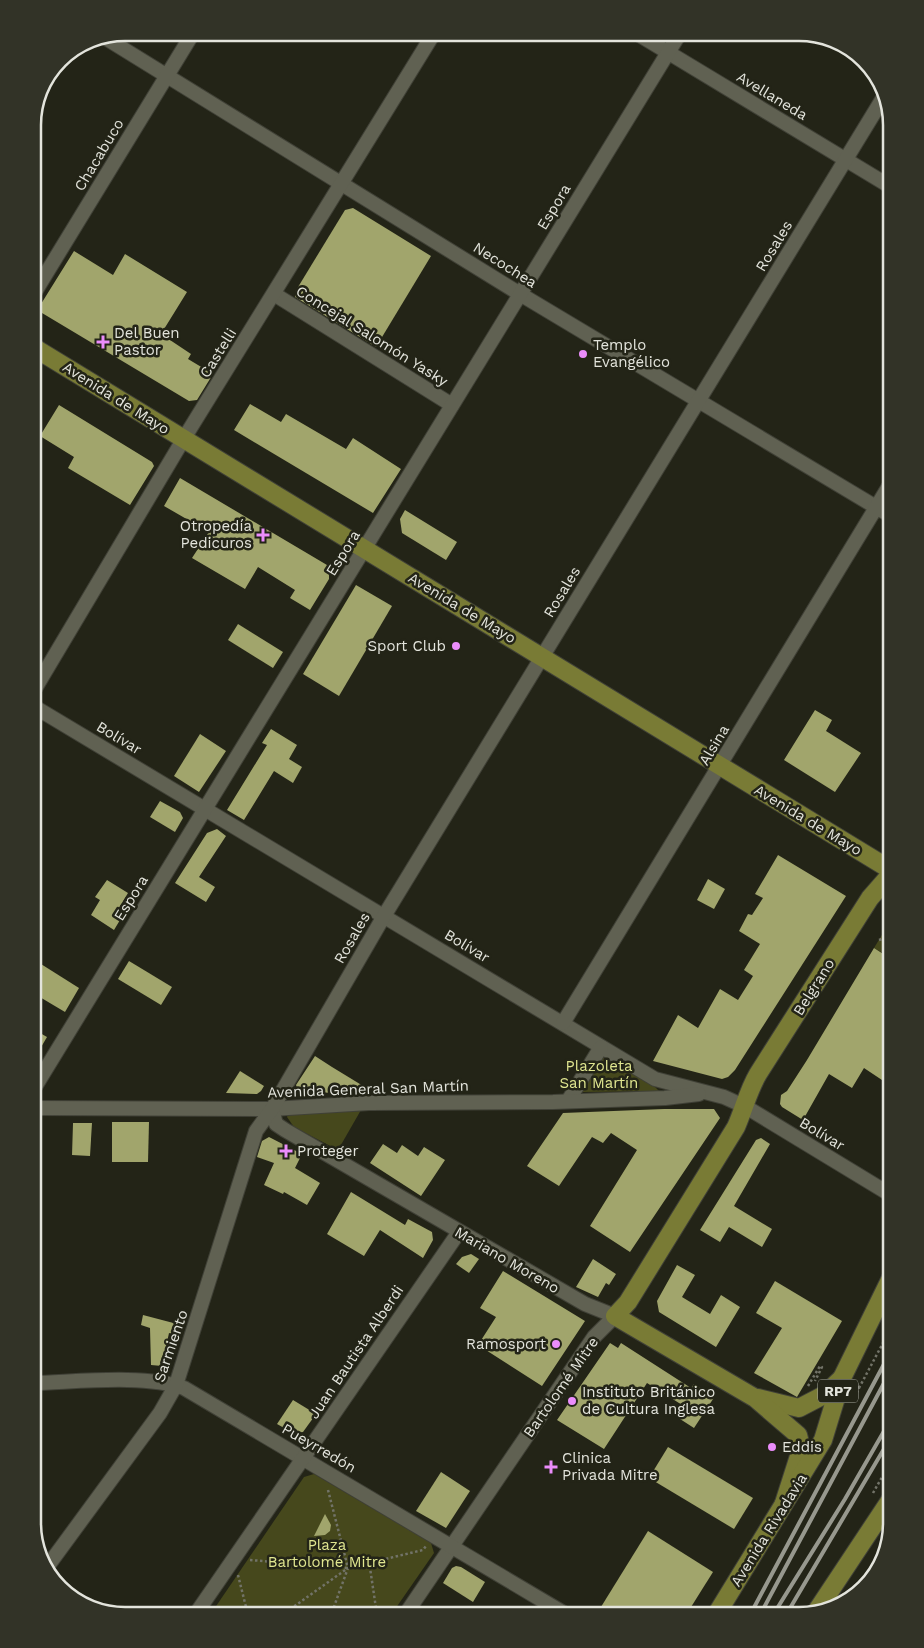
<svg xmlns="http://www.w3.org/2000/svg" width="924" height="1648" viewBox="0 0 924 1648" font-family="'Work Sans',sans-serif">
	<rect width="100%" height="100%" fill="#232417"/>
	<!-- green -->
	<g fill="#46481c">
		<path d="M891,920V947L886,955L874,948Z"/>
		<path d="M593,1051L655,1087L659,1091L579,1092Z"/>
		<path d="M361,1110L338,1150L294,1127L287,1117L289,1112Z"/>
		<path d="M314,1474L431,1543L434,1553L391,1615H210L304,1477Z"/>
	</g>
	<!-- building -->
	<g fill="#a1a56c">
		<path d="M353,208L431,256L376,347L295,297V292L345,210Z"/>
		<path d="M74,251L113,275L125,254L187,292L161,334L191,354L188,359L213,374L197,400L189,401L42,313L41,304Z"/>
		<path d="M250,404L281,422L286,414L346,449L353,438L401,469L373,513L234,430Z"/>
		<path d="M59,405L152,462L154,466L130,505L68,468L74,457L40,436Z"/>
		<path d="M180,478L327,565L329,569V579L310,610L290,598L295,590L258,567L245,589L192,558L209,532L164,506Z"/>
		<path d="M405,510L457,542L446,560L402,533L400,519Z"/>
		<path d="M356,585L392,606L339,696L303,674Z"/>
		<path d="M238,624L283,652L273,668L228,640Z"/>
		<path d="M815,710L832,720L826,731L861,753L835,792L784,760Z"/>
		<path d="M271,729L297,745L289,759L302,767L293,783L274,771L244,820L227,810L267,745L262,743Z"/>
		<path d="M200,734L226,751L199,792L174,776Z"/>
		<path d="M160,801L180,812L183,818L175,832L150,817Z"/>
		<path d="M217,829L226,836L199,877L215,887L206,902L175,883L207,833Z"/>
		<path d="M778,855L846,896L735,1070L728,1077L722,1079L653,1061L678,1015L698,1028L720,989L738,1000L753,976L744,970L760,944L739,931L748,914L752,915L763,898L755,894Z"/>
		<path d="M708,879L725,889L714,909L697,900Z"/>
		<path d="M107,880L128,893L117,911L123,915L114,930L91,915L100,900L95,897Z"/>
		<path d="M874,948L891,959V1065L882,1080L864,1068L852,1088L829,1074L803,1120L782,1107L780,1104L781,1095L787,1091L807,1060Z"/>
		<path d="M33,959L79,988L65,1012L33,993Z"/>
		<path d="M129,961L172,987L161,1005L118,979Z"/>
		<path d="M33,1029L47,1037L33,1061Z"/>
		<path d="M315,1056L332,1067L373,1092L299,1093L296,1085Z"/>
		<path d="M240,1071L264,1086L261,1091L257,1094L226,1093Z"/>
		<path d="M664,1109H714L720,1118L630,1252L590,1226L637,1150L611,1133L603,1143L592,1137L559,1186L527,1166L563,1113Z"/>
		<path d="M112,1122H149L148,1162H112Z"/>
		<path d="M73,1123H92L90,1156L72,1155Z"/>
		<path d="M269,1137L302,1154L295,1168L320,1183L307,1205L284,1192L283,1194L264,1185L274,1163L257,1157L262,1141Z"/>
		<path d="M761,1138L770,1144L734,1206L772,1229L762,1247L729,1227L720,1242L700,1230L756,1140Z"/>
		<path d="M383,1144L397,1153L402,1145L418,1156L424,1147L445,1160L421,1196L370,1163Z"/>
		<path d="M351,1192L405,1225L408,1219L432,1232L433,1240L423,1258L380,1230L364,1256L327,1234Z"/>
		<path d="M471,1254L479,1259L469,1273L456,1264L462,1257Z"/>
		<path d="M593,1259L616,1274L609,1285L606,1283L598,1297L576,1287Z"/>
		<path d="M677,1265L695,1275L682,1297L710,1314L721,1295L740,1307L716,1347L659,1312L657,1301Z"/>
		<path d="M503,1271L585,1321L542,1386L478,1345L496,1317L480,1308Z"/>
		<path d="M775,1281L842,1321L797,1397L754,1373L782,1328L756,1313Z"/>
		<path d="M143,1315L181,1325L177,1335L169,1333L162,1366L151,1365L150,1328L141,1325Z"/>
		<path d="M610,1343L618,1348L621,1343L691,1388L694,1384L715,1396L694,1428L680,1419L687,1408L647,1383L604,1449L557,1420Z"/>
		<path d="M293,1400L316,1414L303,1432L293,1433L277,1424Z"/>
		<path d="M668,1447L753,1498L734,1529L649,1478Z"/>
		<path d="M441,1472L470,1491L446,1528L416,1511Z"/>
		<path d="M325,1514L331,1525L330,1531L325,1535L314,1536Z"/>
		<path d="M648,1531L713,1572L686,1615H596Z"/>
		<path d="M456,1566L461,1567L485,1582L473,1602L443,1583L452,1568Z"/>
	</g>
	<g fill="none" stroke-linecap="round" stroke-linejoin="round">
		<defs>
			<g id="minor">
				<path d="M636,33L891,187"/>
				<path d="M104,37L520,294L891,516"/>
				<path d="M274,294L452,405"/>
				<path d="M33,295L193,33"/>
				<path d="M33,692L183,440L434,33"/>
				<path d="M33,706L655,1079L724,1097L746,1107L891,1195"/>
				<path d="M563,1023L891,483"/>
				<path d="M33,1090L680,33"/>
				<path d="M568,1101L601,1047"/>
				<path d="M33,1108L272,1109L369,1103L553,1102L665,1098L699,1094"/>
				<path d="M272,1109L276,1124L285,1130L585,1304L615,1316L594,1337L405,1615"/>
				<path d="M33,1383C76,1382 144,1374 184,1388L567,1615"/>
				<path d="M47,1567L160,1413L176,1385L256,1131L272,1109L384,916L885,95"/>
				<path d="M195,1615L459,1232"/>
			</g>
			<g id="major">
				<path d="M33,347L891,870"/>
				<path d="M758,1398L799,1408L824,1395L841,1379"/>
				<path d="M784,1503L800,1453L801,1447L798,1435L755,1398L615,1316L628,1302L736,1127C744,1109 748,1091 758,1074L870,898L891,874"/>
				<path d="M816,1612L891,1499"/>
				<path d="M716,1615L823,1440L842,1378L891,1278"/>
			</g>
		</defs>
		<!-- minor casing -->
		<use href="#minor" stroke="#404137" stroke-width="16"/>
		<!-- major casing -->
		<use href="#major" stroke="#404137" stroke-width="20"/>
		<!-- path -->
		<g stroke="#727368" stroke-width="2.5" stroke-dasharray="2.5 2.5" stroke-linecap="butt">
			<path d="M879,940L891,936"/>
			<path d="M808,1386L820,1366L822,1367L815,1381"/>
			<path d="M859,1388L891,1328"/>
			<path d="M852,1402L859,1388L857,1386"/>
			<path d="M885,1472L890,1474L891,1472"/>
			<path d="M328,1490L348,1568L331,1615"/>
			<path d="M873,1493L890,1463"/>
			<path d="M250,1560L347,1568"/>
			<path d="M369,1561L377,1615"/>
			<path d="M238,1575L248,1615"/>
			<path d="M282,1615L348,1568L423,1550L426,1546"/>
			<path d="M388,1615L391,1610"/>
		</g>
		<!-- minor -->
		<use href="#minor" stroke="#606152" stroke-width="14"/>
		<!-- major -->
		<use href="#major" stroke="#797b35" stroke-width="18"/>
		<!-- rail -->
		<g stroke="#97988e" stroke-width="4">
			<path d="M750,1615L891,1351"/>
			<path d="M760,1615L891,1370"/>
			<path d="M773,1615L845,1499L891,1419"/>
			<path d="M786,1615L891,1437"/>
		</g>
	</g>
	<!-- markers -->
	<g fill="#eb8dfb" stroke="#232417" stroke-width="2">
		<path d="M100.5 334.5h5v5h5v5h-5v5h-5v-5h-5v-5h5z"/>
		<circle cx="583" cy="354" r="5"/>
		<path d="M260.5 527.5h5v5h5v5h-5v5h-5v-5h-5v-5h5z"/>
		<circle cx="456" cy="646" r="5"/>
		<path d="M283.5 1143.5h5v5h5v5h-5v5h-5v-5h-5v-5h5z"/>
		<circle cx="556" cy="1344" r="5"/>
		<circle cx="572" cy="1401" r="5"/>
		<circle cx="772" cy="1447" r="5"/>
		<path d="M548.5 1459.5h5v5h5v5h-5v5h-5v-5h-5v-5h5z"/>
	</g>
	<g text-anchor="middle" dominant-baseline="central" stroke-width="5" stroke-linejoin="round" paint-order="stroke">
		<!-- shield labels -->
		<rect fill="#232417" stroke="#a9aaa1" stroke-width="1" x="818" y="1379.5" width="40" height="23" rx="4"/>
		<g font-size="14" font-weight="bold" fill="#e3e4dc">
			<text x="838" y="1391">RP7</text>
		</g>
		<!-- street labels -->
		<g font-size="15" fill="#e3e4dc" stroke="#232417">
			<text transform="translate(772 96) rotate(31)">Avellaneda</text>
			<text transform="translate(99 155) rotate(-59)">Chacabuco</text>
			<text transform="translate(554 207) rotate(-59)">Espora</text>
			<text transform="translate(774 246) rotate(-59)">Rosales</text>
			<text transform="translate(505 265) rotate(32)">Necochea</text>
			<text transform="translate(372 336) rotate(32)">Concejal Salomón Yasky</text>
			<text transform="translate(218 353) rotate(-58)">Castelli</text>
			<text transform="translate(116 398) rotate(32)">Avenida de Mayo</text>
			<text transform="translate(343 553) rotate(-58)">Espora</text>
			<text transform="translate(562 592) rotate(-59)">Rosales</text>
			<text transform="translate(462 608) rotate(31)">Avenida de Mayo</text>
			<text transform="translate(119 738) rotate(31)">Bolívar</text>
			<text transform="translate(714 745) rotate(-59)">Alsina</text>
			<text transform="translate(808 820) rotate(31)">Avenida de Mayo</text>
			<text transform="translate(131 898) rotate(-58)">Espora</text>
			<text transform="translate(352 938) rotate(-60)">Rosales</text>
			<text transform="translate(467 946) rotate(31)">Bolívar</text>
			<text transform="translate(814 987) rotate(-58)">Belgrano</text>
			<text transform="translate(368 1089) rotate(-2)">Avenida General San Martín</text>
			<text transform="translate(822 1134) rotate(31)">Bolívar</text>
			<text transform="translate(507 1260) rotate(30)">Mariano Moreno</text>
			<text transform="translate(171 1346) rotate(-71)">Sarmiento</text>
			<text transform="translate(356 1352) rotate(-56)">Juan Bautista Alberdi</text>
			<text transform="translate(561 1387) rotate(-55)">Bartolomé Mitre</text>
			<text transform="translate(319 1448) rotate(30)">Pueyrredón</text>
			<text transform="translate(769 1530) rotate(-58)">Avenida Rivadavia</text>
		</g>
		<!-- poi labels -->
		<g font-size="15" fill="#e3e4dc" stroke="#232417" text-anchor="start">
			<text x="114" y="333">Del Buen<tspan x="114" dy="17">Pastor</tspan></text>
			<text x="593" y="345">Templo<tspan x="593" dy="17">Evangélico</tspan></text>
			<text x="252" y="526" text-anchor="end">Otropedía<tspan x="252" dy="17">Pedicuros</tspan></text>
			<text x="446" y="646" text-anchor="end">Sport Club</text>
			<text x="297" y="1151">Proteger</text>
			<text x="546" y="1344" text-anchor="end">Ramosport</text>
			<text x="582" y="1392">Instituto Británico<tspan x="582" dy="17">de Cultura Inglesa</tspan></text>
			<text x="782" y="1447">Eddis</text>
			<text x="562" y="1458">Clinica<tspan x="562" dy="17">Privada Mitre</tspan></text>
		</g>
		<!-- park labels -->
		<g font-size="15" fill="#e0e690" stroke="#232417">
			<text x="599" y="1066">Plazoleta<tspan x="599" dy="17">San Martín</tspan></text>
			<text x="327" y="1545">Plaza<tspan x="327" dy="17">Bartolomé Mitre</tspan></text>
		</g>
	</g>
	<!-- crop -->
	<path d="M0 0H924V1648H0ZM125 41H799A84 84 0 0 1 883 125V1523A84 84 0 0 1 799 1607H125A84 84 0 0 1 41 1523V125A84 84 0 0 1 125 41Z" fill="#323327" fill-rule="evenodd"/>
	<path fill="none" stroke="#e3e4dc" stroke-width="2.5" d="M125 41H799A84 84 0 0 1 883 125V1523A84 84 0 0 1 799 1607H125A84 84 0 0 1 41 1523V125A84 84 0 0 1 125 41Z"/>
</svg>
